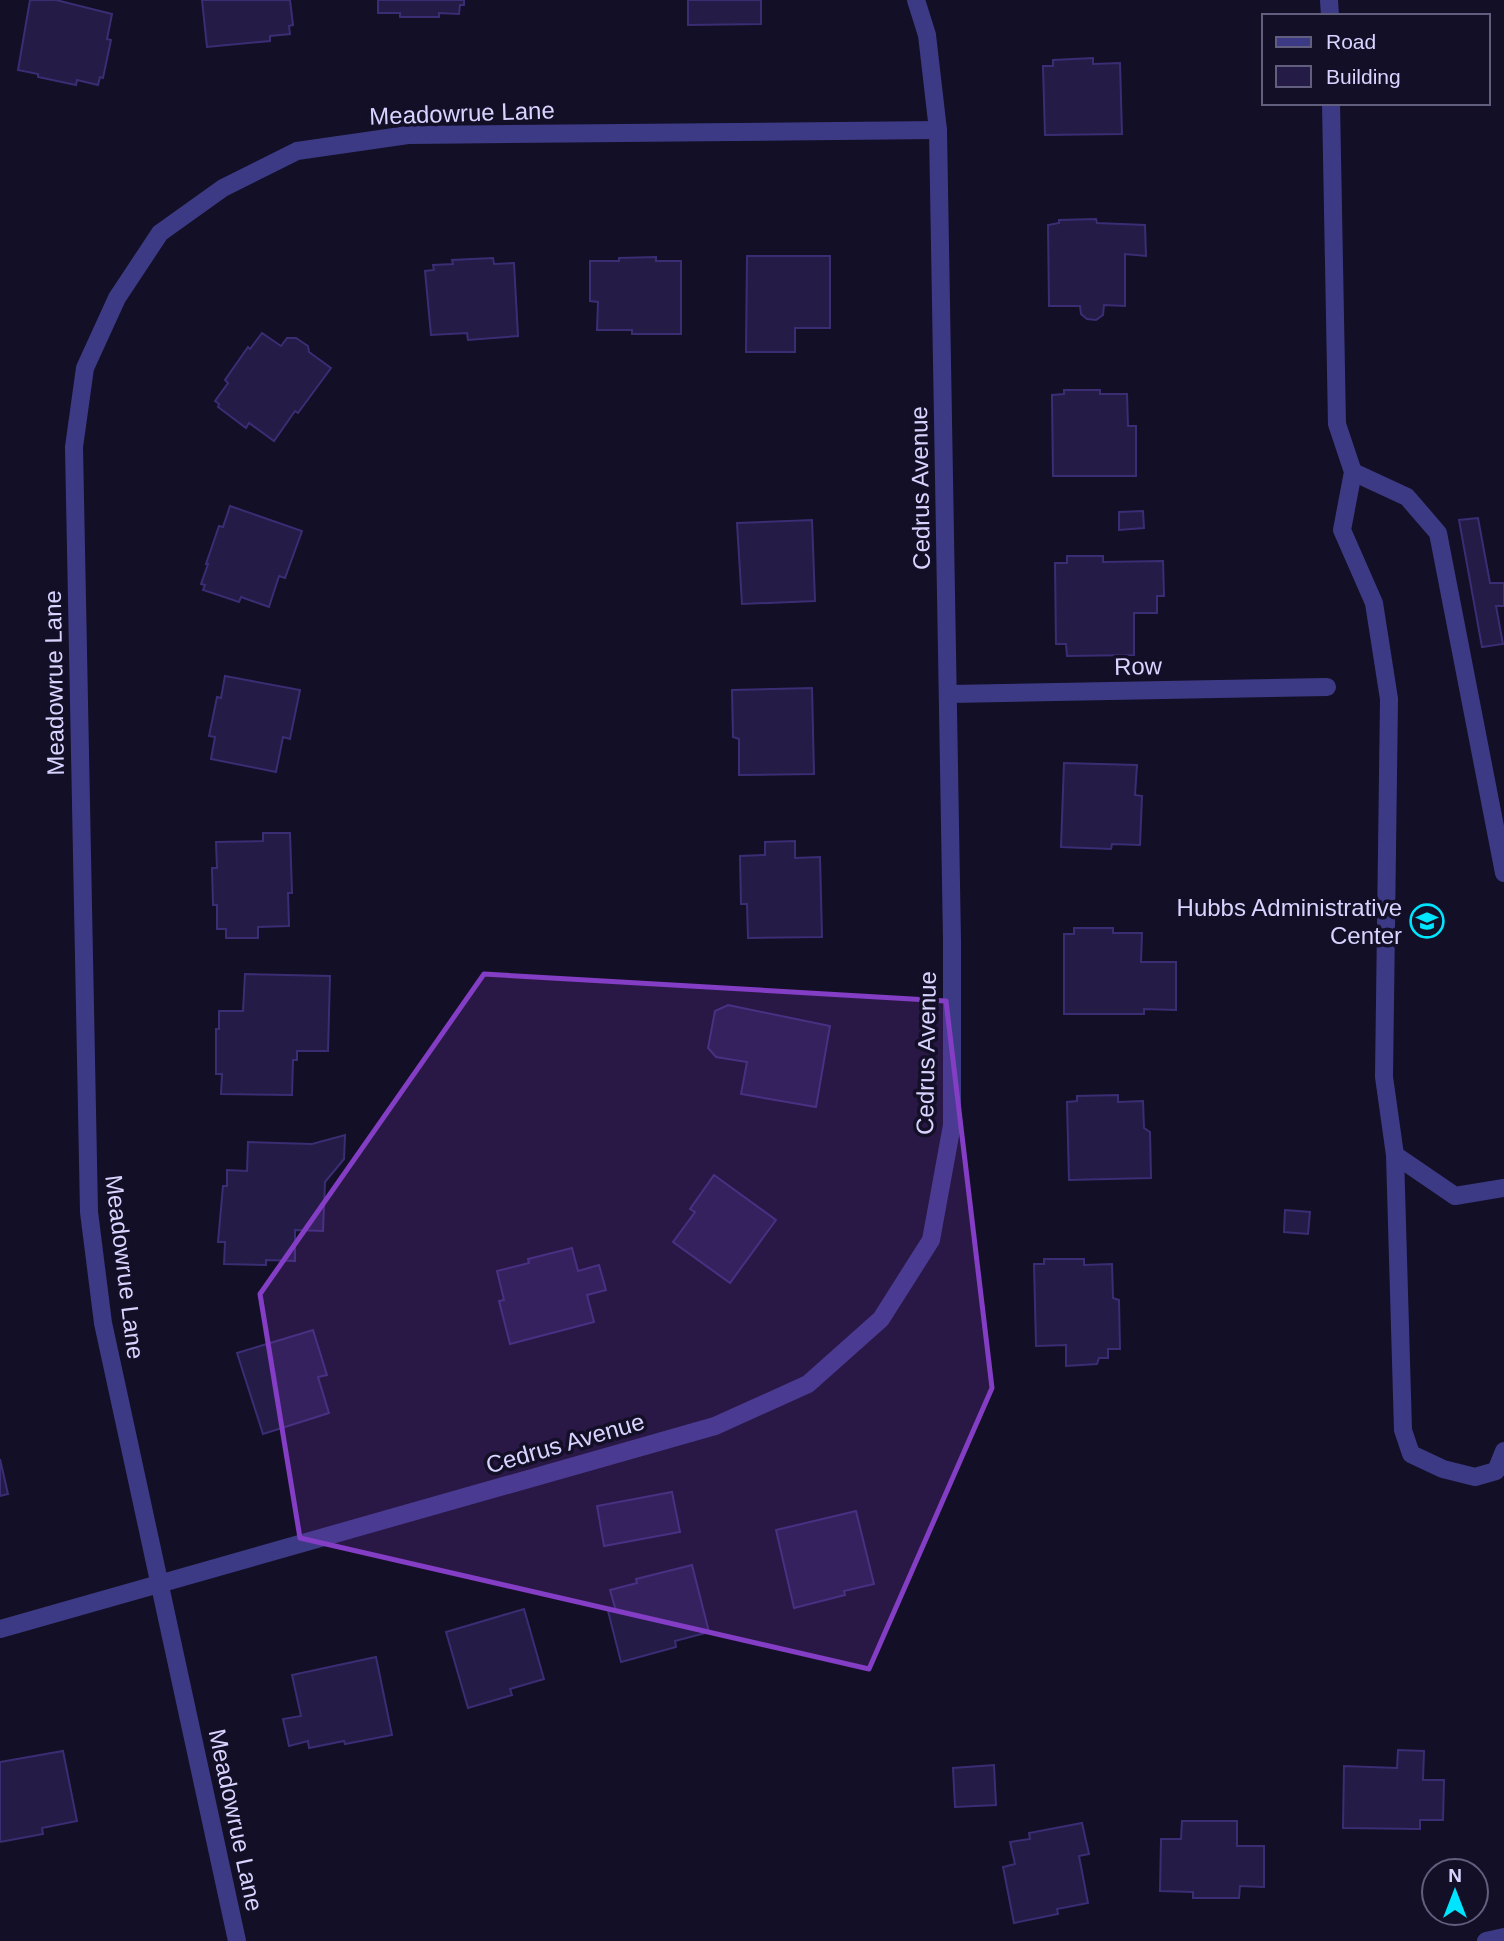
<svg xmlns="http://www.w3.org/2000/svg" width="1504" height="1941" viewBox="0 0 1504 1941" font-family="Arial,sans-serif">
	<rect width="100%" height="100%" fill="#130f26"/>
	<!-- building -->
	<g fill="#241b47" stroke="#3b2d73" stroke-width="2">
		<path d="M30,0H56L112,14L107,39L111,40L103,78L100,77L98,85L77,80L76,85L38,77V74L18,70Z"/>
		<path d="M202,0H290L293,25L289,26L290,34L270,36V41L207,47Z"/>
		<path d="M378,0H464V5H460L459,14L439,13V17H400V13H378Z"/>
		<path d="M688,0H761V24L688,25Z"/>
		<path d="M1093,58V64L1120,63L1122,134L1045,135L1043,66H1053V60Z"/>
		<path d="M1096,219L1097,223L1145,225L1146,256L1125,254V306L1104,305L1103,315L1096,320L1087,319L1081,314L1080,306H1049L1048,225L1059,223V220Z"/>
		<path d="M747,256H830V328H795V352H746Z"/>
		<path d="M656,257V261H681V334H632V330H597L598,302L590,301V261H619V258Z"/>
		<path d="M493,258L494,264L514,263L518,336L468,340L467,333L431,335L425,271L434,270L433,265L453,264L452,260Z"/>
		<path d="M262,333L281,346L287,338H296L308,346L309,352L331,368L298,413L295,411L274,441L249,423L246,428L218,407L219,404L215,401L228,383L225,380L248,347L250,349Z"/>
		<path d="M1064,390H1100V394H1127L1128,426H1136V476H1053L1052,395L1064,394Z"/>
		<path d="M230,506L302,531L285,578L279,576L269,607L241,597L239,602L203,590L205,585L201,584L208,564H206L219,526L223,527Z"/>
		<path d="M1143,511L1144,528L1119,530V512Z"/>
		<path d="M1478,518L1490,583H1504V606H1496L1503,644L1482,647L1459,520Z"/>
		<path d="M812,520L815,601L742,604L737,523Z"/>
		<path d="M1067,556H1103V562L1163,561L1164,596H1157V613H1134V655L1067,656L1066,644H1056L1055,563H1067Z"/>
		<path d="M225,676L300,690L290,739L283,737L276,772L211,759L215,737L209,736L217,697L221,698Z"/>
		<path d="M812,688L814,774L739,775V739L733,737L732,690Z"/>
		<path d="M1064,763L1137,765L1135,795L1142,796L1140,845L1112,844L1111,849L1061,847Z"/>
		<path d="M263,833H290L292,893H288L289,926L258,927V938H226V929H217V905H213L212,868H217L216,842L263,841Z"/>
		<path d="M795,841V858L820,857L822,937L748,938L747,904H741L740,856L765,855V842Z"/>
		<path d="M1074,928H1113V933H1142L1141,962H1176V1010L1144,1009V1014H1064V934H1074Z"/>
		<path d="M245,974L330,976L328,1051H297V1060H293L292,1095L221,1094L222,1074H216V1029H219V1011H243Z"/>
		<path d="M728,1005L830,1026L816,1107L741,1094L747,1062L716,1057L708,1048L715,1011Z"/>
		<path d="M1118,1095V1102L1143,1101L1144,1128L1150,1132L1151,1178L1069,1180L1067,1102L1077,1101V1096Z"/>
		<path d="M345,1135L344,1159L325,1182L323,1231L295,1230V1261L266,1260V1265L224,1264L225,1242H218L223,1186H227V1170L247,1171L248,1142L312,1144Z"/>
		<path d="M714,1175L776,1220L730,1283L673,1242L695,1212L690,1209Z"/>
		<path d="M1285,1210L1310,1212L1308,1234L1284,1232Z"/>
		<path d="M572,1248L578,1271L599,1265L606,1290L587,1295L594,1322L510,1344L499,1301L504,1300L497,1271L529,1263L528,1259Z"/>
		<path d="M1044,1259H1084V1265L1112,1264L1113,1298L1119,1300L1120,1349H1108V1358H1099L1097,1364L1066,1366V1345L1036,1346L1034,1264H1044Z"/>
		<path d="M313,1330L327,1375L318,1377L329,1413L263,1434L237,1353Z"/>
		<path d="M0,1459L8,1494L0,1496Z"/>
		<path d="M672,1492L680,1532L604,1546L597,1506Z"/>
		<path d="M856,1511L874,1584L844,1591L845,1595L794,1608L776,1530Z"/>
		<path d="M692,1565L709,1632L675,1641L676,1647L621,1662L608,1611H616L610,1590L637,1583L636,1579Z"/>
		<path d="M524,1609L544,1679L510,1689L512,1695L468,1708L446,1632Z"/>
		<path d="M376,1657L392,1735L345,1744L344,1741L309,1748L308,1741L289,1746L283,1719L301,1716L292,1675Z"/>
		<path d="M1398,1750L1424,1751L1423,1780H1444L1443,1820H1420V1829L1343,1828L1344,1766L1397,1768Z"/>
		<path d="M63,1751L77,1821L42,1828L43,1834L0,1842V1762Z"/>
		<path d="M994,1765L996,1805L955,1807L953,1768Z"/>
		<path d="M1182,1821H1237V1846H1264V1887L1240,1886L1239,1898H1193V1892L1160,1891L1161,1839H1181Z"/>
		<path d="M1082,1823L1089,1854L1079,1856L1088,1903L1057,1909L1058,1914L1014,1923L1003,1867L1015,1864L1010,1842L1030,1839L1029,1833Z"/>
	</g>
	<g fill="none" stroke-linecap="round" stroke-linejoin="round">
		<!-- minor -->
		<g stroke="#3d3a85" stroke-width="18">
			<path d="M1329,0L1330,16"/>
			<path d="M1331,103L1337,424L1353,472L1342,530L1374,603L1389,699L1384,1077L1395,1155L1455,1196L1504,1188"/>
			<path d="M1353,472L1407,497L1438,533L1504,873"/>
			<path d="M949,694L1327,687"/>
			<path d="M1395,1155L1403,1430L1411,1454L1443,1469L1475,1477L1496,1471L1504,1451"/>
			<path d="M0,1629L715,1426L808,1384L881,1319L931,1240L952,1125V941L938,130L927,35L916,0"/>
			<path d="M237,1941L103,1323L89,1212L74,447L85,368L117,298L160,233L223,188L297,151L408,135L938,130"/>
			<path d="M1486,1941L1504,1937"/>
		</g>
	</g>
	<!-- marked area -->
	<path fill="#843dc5" fill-opacity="0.2" stroke="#843dc5" stroke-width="5" stroke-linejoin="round" d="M484,974L946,1001L992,1388L869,1669L300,1538L260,1294Z"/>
	<!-- icons -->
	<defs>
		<symbol id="school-ring" viewBox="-11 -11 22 22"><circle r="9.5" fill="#130f26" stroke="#00e5ff" stroke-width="1.5"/><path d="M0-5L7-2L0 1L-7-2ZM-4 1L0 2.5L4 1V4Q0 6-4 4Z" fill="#00e5ff"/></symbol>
	</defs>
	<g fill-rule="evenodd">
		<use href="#school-ring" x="1408" y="902" width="38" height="38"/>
	</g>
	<g text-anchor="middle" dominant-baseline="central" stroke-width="7" stroke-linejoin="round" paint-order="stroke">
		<!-- street labels -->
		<g font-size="24" fill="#d9d4ff" stroke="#130f26">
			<text transform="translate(462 113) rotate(-2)">Meadowrue Lane</text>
			<text transform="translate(920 488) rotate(-91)">Cedrus Avenue</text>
			<text transform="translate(1138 666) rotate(-1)">Row</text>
			<text transform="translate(54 683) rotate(-91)">Meadowrue Lane</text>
			<text transform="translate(926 1053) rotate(-89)">Cedrus Avenue</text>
			<text transform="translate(125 1267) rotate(83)">Meadowrue Lane</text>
			<text transform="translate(565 1443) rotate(-16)">Cedrus Avenue</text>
			<text transform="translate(236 1820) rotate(78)">Meadowrue Lane</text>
		</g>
		<!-- poi labels -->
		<g font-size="24" fill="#d9d4ff" stroke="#130f26" text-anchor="end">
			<text x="1402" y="907">Hubbs Administrative<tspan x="1402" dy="28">Center</tspan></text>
		</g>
	</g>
	<!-- legend -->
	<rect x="1262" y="14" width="228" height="91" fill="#130f26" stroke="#625e7d" stroke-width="2"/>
	<rect x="1276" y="37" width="35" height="10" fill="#3d3a85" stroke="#625e7d" stroke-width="2"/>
	<text x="1326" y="49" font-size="21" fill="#d9d4ff">Road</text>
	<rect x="1276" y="66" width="35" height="21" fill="#241b47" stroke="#625e7d" stroke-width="2"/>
	<text x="1326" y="84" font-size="21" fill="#d9d4ff">Building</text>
	<!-- north arrow -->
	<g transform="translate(1455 1892)"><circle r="33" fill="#130f26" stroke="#625e7d" stroke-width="2"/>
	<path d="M0-5L12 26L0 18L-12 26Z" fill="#00e5ff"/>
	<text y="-10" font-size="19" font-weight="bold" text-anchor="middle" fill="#d9d4ff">N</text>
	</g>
</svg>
